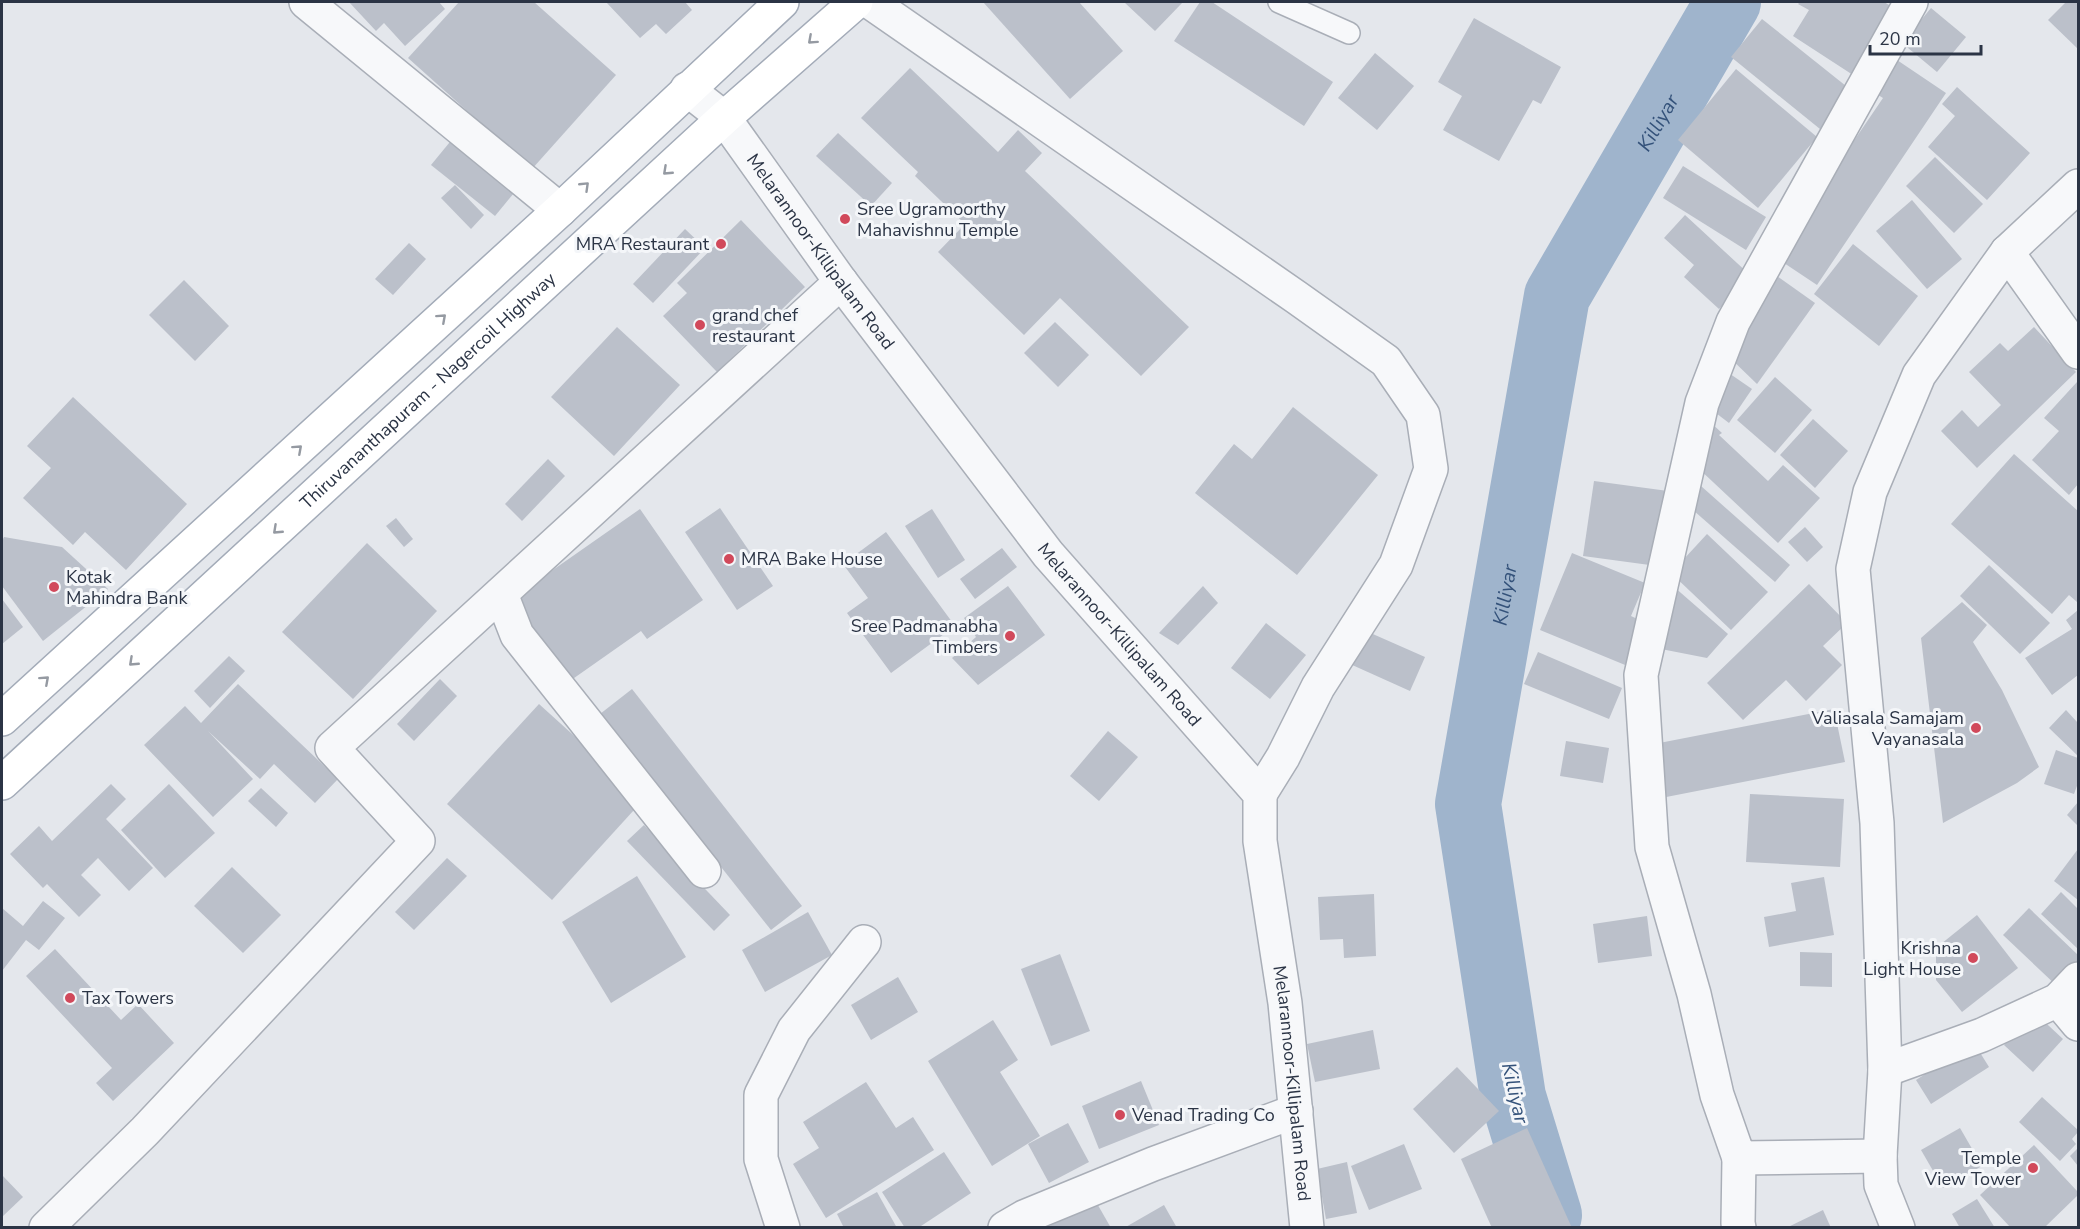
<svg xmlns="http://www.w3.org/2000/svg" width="2080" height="1229" viewBox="0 0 2080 1229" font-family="'Nunito Sans',sans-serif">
	<rect width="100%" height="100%" fill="#e4e7ec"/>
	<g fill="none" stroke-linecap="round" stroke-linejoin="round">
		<!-- river -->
		<path stroke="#9fb4cc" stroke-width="66" id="s1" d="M1549,1215L1513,1097L1468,804L1557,296L1728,2"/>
	</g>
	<!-- building -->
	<g fill="#bbc0ca">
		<path d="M349,2H439L445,9L405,46L384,23L376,31Z"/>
		<path d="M459,2H534L616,75L532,169L408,58Z"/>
		<path d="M606,2H685L692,10L666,34L656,24L640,38Z"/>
		<path d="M983,2H1079L1123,51L1070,99Z"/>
		<path d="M1124,2H1183L1155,31Z"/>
		<path d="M1200,2H1212L1333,82L1304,126L1174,41Z"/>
		<path d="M1800,2H1884L1896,9L1853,75L1793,36L1809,10L1798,4Z"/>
		<path d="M2066,2H2078V49L2048,20Z"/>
		<path d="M1931,8L1966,37L1937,72L1902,43Z"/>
		<path d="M1474,18L1561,67L1541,104L1533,100L1499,161L1443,130L1462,96L1438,82Z"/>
		<path d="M1762,19L1851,90L1820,129L1731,57Z"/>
		<path d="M1375,53L1414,86L1377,130L1338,98Z"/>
		<path d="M1897,60L1946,93L1817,285L1775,257L1883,98L1875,93Z"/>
		<path d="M910,68L998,152L1018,130L1042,153L1025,171L1189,327L1141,376L1060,298L1024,335L938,252L965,224L915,176L918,172L861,118Z"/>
		<path d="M1736,69L1817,137L1758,208L1678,140Z"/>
		<path d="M1957,87L2030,153L1987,200L1928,147L1955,116L1942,104Z"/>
		<path d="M838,133L892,183L871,206L816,156Z"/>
		<path d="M454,137L518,188L495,216L431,165Z"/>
		<path d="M1935,157L1983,204L1954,233L1906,186Z"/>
		<path d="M1683,166L1766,217L1746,250L1663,198Z"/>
		<path d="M455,185L484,215L471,229L441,198Z"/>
		<path d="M1912,200L1962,259L1927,289L1876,231Z"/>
		<path d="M1685,215L1750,275L1719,309L1684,277L1694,265L1664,238Z"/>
		<path d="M741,220L805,287L717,372L663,316L687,293L677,283Z"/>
		<path d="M685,229L705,248L653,303L633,284Z"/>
		<path d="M409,243L426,259L393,295L375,279Z"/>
		<path d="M1853,244L1918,296L1879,346L1814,294Z"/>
		<path d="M1774,274L1815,303L1757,384L1727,355Z"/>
		<path d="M184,280L229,326L195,361L149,315Z"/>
		<path d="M1055,322L1089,355L1058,387L1024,353Z"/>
		<path d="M617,327L680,385L614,456L551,397Z"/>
		<path d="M2034,327L2076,372L1977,468L1941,431L1962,410L1978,427L2001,405L1969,372L2000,343L2008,351Z"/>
		<path d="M1720,367L1752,389L1729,423L1712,410Z"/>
		<path d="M1775,377L1812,410L1775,453L1737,420Z"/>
		<path d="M2077,382L2078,484L2069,495L2032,460L2059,431L2044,418Z"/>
		<path d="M73,397L187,504L126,570L85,532L73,545L23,498L51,468L27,446Z"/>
		<path d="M1293,407L1378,475L1297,575L1195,493L1234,444L1252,459Z"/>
		<path d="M1813,419L1848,451L1815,488L1780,455Z"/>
		<path d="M1709,421L1722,433L1719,435L1768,481L1783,465L1820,498L1778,543L1697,467Z"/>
		<path d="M2014,454L2078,511V601L2077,602L2069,595L2052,614L1951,524Z"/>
		<path d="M548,459L565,476L522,521L505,504Z"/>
		<path d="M1594,481L1668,491L1657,566L1583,556Z"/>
		<path d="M1701,486L1790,565L1775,582L1685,503Z"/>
		<path d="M720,508L773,586L737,610L685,532Z"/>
		<path d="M640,509L703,600L647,639L641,631L567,683L510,600Z"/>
		<path d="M932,509L965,560L938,578L905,526Z"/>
		<path d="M396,518L413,539L404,547L386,526Z"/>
		<path d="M1805,527L1823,547L1807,562L1788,542Z"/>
		<path d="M886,532L955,626L891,673L847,613L868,598L843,564Z"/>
		<path d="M1707,534L1768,592L1731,630L1671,573Z"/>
		<path d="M4,537L62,547L108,589L43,641L2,586V541Z"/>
		<path d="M367,543L437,611L353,699L282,632Z"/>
		<path d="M1002,548L1017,567L975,599L960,579Z"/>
		<path d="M1572,553L1645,583L1631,616L1648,624L1630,667L1540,630Z"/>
		<path d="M1989,565L2050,623L2020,654L1960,596Z"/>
		<path d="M1809,584L1847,623L1823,646L1842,665L1806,701L1786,680L1743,720L1707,683Z"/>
		<path d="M1008,586L1045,635L978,685L952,658L976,637L964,618Z"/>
		<path d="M1203,586L1218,603L1178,645L1159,633Z"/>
		<path d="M1673,586L1728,634L1707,658L1661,649Z"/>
		<path d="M2,599L23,627L2,644Z"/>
		<path d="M1962,602L1987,625L1973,642L2002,690L2039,767L2017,783L1943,823L1921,638Z"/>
		<path d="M2078,610V675L2052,695L2025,658L2072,629L2066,620Z"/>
		<path d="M1266,623L1306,655L1270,699L1231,668Z"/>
		<path d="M1366,631L1425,657L1410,691L1350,664Z"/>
		<path d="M1538,652L1622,688L1609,719L1524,684Z"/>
		<path d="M229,656L245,671L210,708L194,691Z"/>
		<path d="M440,679L457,696L414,741L397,724Z"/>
		<path d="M238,684L338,779L315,803L274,764L260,779L208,731L253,779L213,817L144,745L185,706L201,723Z"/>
		<path d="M632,689L802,906L771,930L600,714Z"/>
		<path d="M539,704L644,799L552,900L447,804Z"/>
		<path d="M1834,709L1845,762L1656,799L1649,745Z"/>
		<path d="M2066,710L2078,723V756L2049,728Z"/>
		<path d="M1108,731L1138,757L1099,801L1070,776Z"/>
		<path d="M1566,741L1609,748L1603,783L1560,776Z"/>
		<path d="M2056,750L2078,758V783L2074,794L2044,784Z"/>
		<path d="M111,784L126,799L106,819L153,868L129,891L98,858L81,875L101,895L79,917L47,884L43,888L10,854L39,826L52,841Z"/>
		<path d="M169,784L215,833L165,878L121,830Z"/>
		<path d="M261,788L288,813L276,827L248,801Z"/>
		<path d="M1750,794L1844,799L1840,867L1746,862Z"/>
		<path d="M2078,802V826L2067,815Z"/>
		<path d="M644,825L730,915L714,931L627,841Z"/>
		<path d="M2078,849V900L2054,881Z"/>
		<path d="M447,858L467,876L414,930L395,912Z"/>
		<path d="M232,867L281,915L243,953L194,906Z"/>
		<path d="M637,876L686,957L611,1003L562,922Z"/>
		<path d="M1824,877L1834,935L1769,947L1764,917L1796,911L1791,883Z"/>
		<path d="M2061,892L2078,909V949L2041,914Z"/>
		<path d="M1374,894L1376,956L1344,958L1343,939L1320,940L1318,897Z"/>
		<path d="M43,901L65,918L39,950L26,940L2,971V908L23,926Z"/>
		<path d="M2029,908L2078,955V968L2059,988L2003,935Z"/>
		<path d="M808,912L832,955L765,992L742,950Z"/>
		<path d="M1977,915L2018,968L1962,1012L1936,980V948Z"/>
		<path d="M1647,916L1652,956L1598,963L1593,924Z"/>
		<path d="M55,949L121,1020L138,1004L174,1043L113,1101L96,1083L112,1068L26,976Z"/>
		<path d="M1800,952L1832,953V987L1800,986Z"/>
		<path d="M1060,954L1090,1031L1051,1046L1021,969Z"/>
		<path d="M898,977L918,1012L871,1040L851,1005Z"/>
		<path d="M2034,1012L2063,1039L2033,1072L2004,1045Z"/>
		<path d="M993,1020L1018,1060L1000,1072L1040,1136L992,1166L928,1061Z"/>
		<path d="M1373,1030L1380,1069L1315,1082L1307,1044Z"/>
		<path d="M1974,1043L1989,1067L1931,1104L1916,1080Z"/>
		<path d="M1457,1067L1499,1111L1454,1153L1413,1109Z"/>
		<path d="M1141,1081L1159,1125L1099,1149L1082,1106Z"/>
		<path d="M866,1082L896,1128L913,1117L934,1150L826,1218L793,1164L819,1148L803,1122Z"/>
		<path d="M2042,1097L2078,1130V1132L2072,1139L2076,1144L2060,1161L2019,1122Z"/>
		<path d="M1068,1123L1089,1162L1049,1183L1028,1144Z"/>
		<path d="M1527,1128L1572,1228H1492L1461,1159Z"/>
		<path d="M1960,1128L1982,1166L1943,1188L1921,1150Z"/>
		<path d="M1404,1144L1422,1189L1369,1210L1351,1166Z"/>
		<path d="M2034,1145L2078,1192V1195L2044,1228H2011L1980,1195Z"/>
		<path d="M2078,1148V1166L2070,1156Z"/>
		<path d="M944,1152L971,1193L918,1228H905L882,1192Z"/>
		<path d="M1347,1162L1357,1213L1326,1219L1317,1169Z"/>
		<path d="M2,1175L23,1197L2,1217Z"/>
		<path d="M877,1192L897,1228H844L837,1214Z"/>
		<path d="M1977,1199L1995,1228H1960L1952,1214Z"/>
		<path d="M1095,1200L1111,1228H1046Z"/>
		<path d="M1164,1205L1177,1228H1124Z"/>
		<path d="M1823,1210L1831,1228H1786Z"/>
	</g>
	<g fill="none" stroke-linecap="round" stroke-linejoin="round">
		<defs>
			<path id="service" d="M1279,2L1349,33"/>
			<g id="minor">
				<path d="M306,2L560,210"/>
				<path d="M870,2L1296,297L1386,361L1423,415L1431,469L1396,565L1318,687L1283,757L1260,794"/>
				<path d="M2007,252L2078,352"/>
				<path d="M501,594L517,635L704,871"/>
				<path d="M2058,1000L2078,1024"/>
				<path d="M1885,1070L1982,1035L2058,1000L2078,979"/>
				<path d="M1880,1156L1739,1158L1717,1095L1694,994L1652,847L1641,675L1702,403L1733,322L1911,2"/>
				<path d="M1739,1158L1738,1223L1739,1228"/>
				<path d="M46,1228L145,1131L418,841L332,748L841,282"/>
				<path d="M783,1228L761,1159V1095L794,1030L864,942"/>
				<path d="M1005,1228L1024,1217L1153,1164L1296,1111"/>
			</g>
			<g id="tertiary">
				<path id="s2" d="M687,89L724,118L841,282L1048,554L1260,794V841L1285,1003L1307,1228"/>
				<path d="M1898,1228L1881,1185L1880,1156L1885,1070L1877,823L1853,569L1870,492L1919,375L2007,252L2078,186"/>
			</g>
			<g id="primary">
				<path d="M2,719L560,210L782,2"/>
				<path id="s3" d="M2,783L724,118L856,2"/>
			</g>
		</defs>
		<!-- service casing -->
		<use href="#service" stroke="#a9aeb7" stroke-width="24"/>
		<!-- minor casing -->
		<use href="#minor" stroke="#a9aeb7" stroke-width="36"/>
		<!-- tertiary casing -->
		<use href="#tertiary" stroke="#a9aeb7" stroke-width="36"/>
		<!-- primary casing -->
		<use href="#primary" stroke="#a3abb8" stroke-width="36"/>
		<!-- service -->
		<use href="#service" stroke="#f7f8fa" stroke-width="21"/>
		<!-- minor -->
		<use href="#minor" stroke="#f7f8fa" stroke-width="33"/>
		<!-- tertiary -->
		<use href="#tertiary" stroke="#f7f8fa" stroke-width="33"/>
		<!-- primary -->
		<use href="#primary" stroke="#fff" stroke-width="33"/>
	</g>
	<!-- one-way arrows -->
	<defs><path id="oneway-chevron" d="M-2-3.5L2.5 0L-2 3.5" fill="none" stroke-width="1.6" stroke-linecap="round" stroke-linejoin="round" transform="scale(1.5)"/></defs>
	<g stroke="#959aa2">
		<use href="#oneway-chevron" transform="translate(812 40) rotate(138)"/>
		<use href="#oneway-chevron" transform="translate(667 171) rotate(137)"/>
		<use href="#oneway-chevron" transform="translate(585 186) rotate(-44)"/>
		<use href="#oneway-chevron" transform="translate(442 318) rotate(-42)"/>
		<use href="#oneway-chevron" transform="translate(298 449) rotate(-42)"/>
		<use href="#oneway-chevron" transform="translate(277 530) rotate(137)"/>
		<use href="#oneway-chevron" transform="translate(133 662) rotate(137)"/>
		<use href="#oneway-chevron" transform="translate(45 680) rotate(-42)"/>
	</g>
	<!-- markers -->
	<g fill="#d1495b" stroke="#f4f6f9" stroke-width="2">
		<circle cx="845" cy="219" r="6"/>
		<circle cx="721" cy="244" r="6"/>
		<circle cx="700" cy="325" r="6"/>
		<circle cx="729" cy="559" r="6"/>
		<circle cx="54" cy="587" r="6"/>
		<circle cx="1010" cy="636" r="6"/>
		<circle cx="1976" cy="728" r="6"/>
		<circle cx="1973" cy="958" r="6"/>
		<circle cx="70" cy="998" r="6"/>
		<circle cx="1120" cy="1115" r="6"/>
		<circle cx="2033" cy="1168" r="6"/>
	</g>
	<g text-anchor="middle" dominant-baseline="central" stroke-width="6" stroke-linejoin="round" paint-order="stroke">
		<!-- poi labels -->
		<g font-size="18" fill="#2b3445" stroke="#f4f6f9" text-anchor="start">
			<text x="857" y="209">Sree Ugramoorthy<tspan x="857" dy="21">Mahavishnu Temple</tspan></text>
			<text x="709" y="244" text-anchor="end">MRA Restaurant</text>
			<text x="712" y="315">grand chef<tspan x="712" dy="21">restaurant</tspan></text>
			<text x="741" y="559">MRA Bake House</text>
			<text x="66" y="577">Kotak<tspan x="66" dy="21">Mahindra Bank</tspan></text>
			<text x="998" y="626" text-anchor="end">Sree Padmanabha<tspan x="998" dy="21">Timbers</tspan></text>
			<text x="1964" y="718" text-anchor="end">Valiasala Samajam<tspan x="1964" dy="21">Vayanasala</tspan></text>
			<text x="1961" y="948" text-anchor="end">Krishna<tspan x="1961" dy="21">Light House</tspan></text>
			<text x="82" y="998">Tax Towers</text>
			<text x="1132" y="1115">Venad Trading Co</text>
			<text x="2021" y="1158" text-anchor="end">Temple<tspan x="2021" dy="21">View Tower</tspan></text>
		</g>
		<!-- street labels -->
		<g font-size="18" fill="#2b3445" stroke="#f4f6f9">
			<text stroke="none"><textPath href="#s2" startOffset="212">Melarannoor-Killipalam Road</textPath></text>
			<text stroke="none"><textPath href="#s3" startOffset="579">Thiruvananthapuram - Nagercoil Highway</textPath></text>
			<text stroke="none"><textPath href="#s2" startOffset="698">Melarannoor-Killipalam Road</textPath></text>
			<text stroke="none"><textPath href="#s2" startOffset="1202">Melarannoor-Killipalam Road</textPath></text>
		</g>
		<!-- water labels -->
		<g font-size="20" font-style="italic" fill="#34527a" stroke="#f4f6f9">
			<text stroke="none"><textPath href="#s1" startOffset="1136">Killiyar</textPath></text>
			<text stroke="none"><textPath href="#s1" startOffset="632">Killiyar</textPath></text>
			<text transform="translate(1515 1093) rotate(77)">Killiyar</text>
		</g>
	</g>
	<!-- border -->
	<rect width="2080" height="1229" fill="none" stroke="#2b3445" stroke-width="6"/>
	<!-- scale -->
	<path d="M1870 45v9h111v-9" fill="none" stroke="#2b3445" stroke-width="3"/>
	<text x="1879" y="45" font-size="18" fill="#2b3445" stroke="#f4f6f9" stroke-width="4.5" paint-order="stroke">20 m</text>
</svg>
